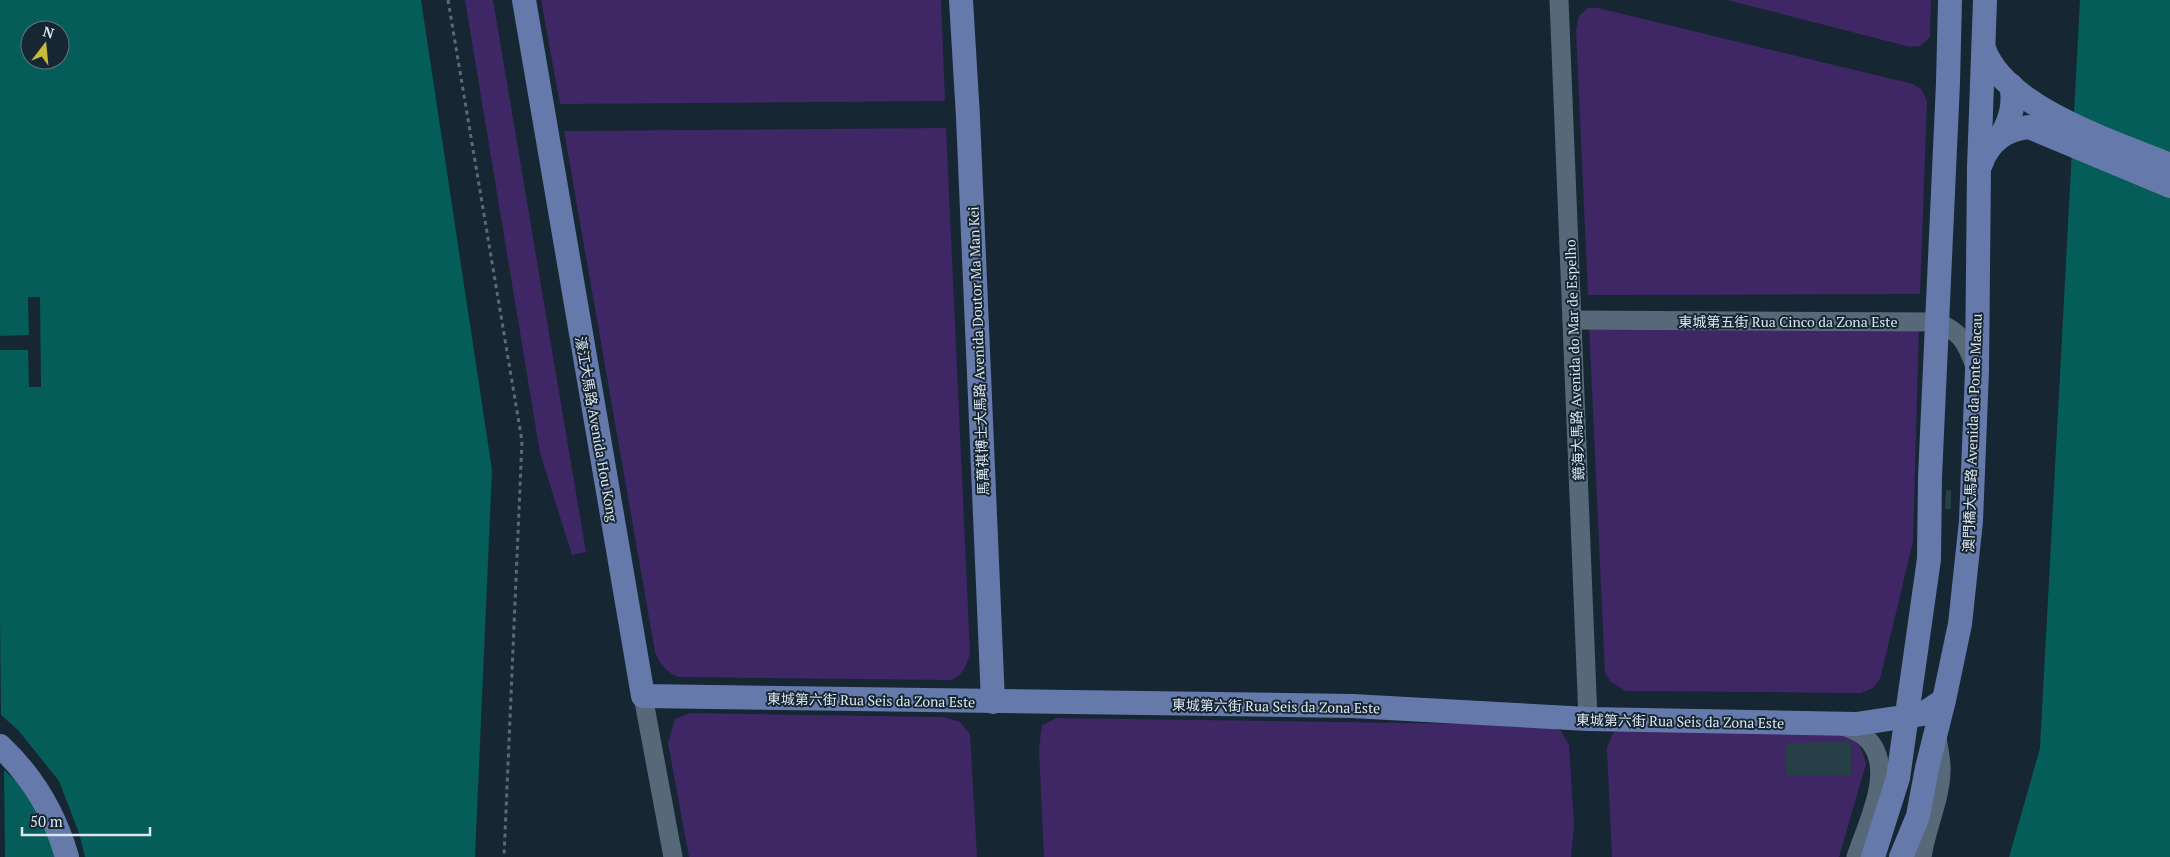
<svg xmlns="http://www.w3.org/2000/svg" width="2170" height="857" viewBox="0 0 2170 857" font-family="'PT Serif','Noto Sans SC',serif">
	<rect width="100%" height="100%" fill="#162633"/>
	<!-- green -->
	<g fill="#3f2664">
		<path d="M465,0H493L586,552L572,555L540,453Z"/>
		<path d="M541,0H941L945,101L560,104Z"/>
		<path d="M1727,0H1931L1930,37L1920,46L1910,47Z"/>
		<path d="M1588,8H1598L1913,84L1922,90L1927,101L1920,294L1588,295L1576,30L1579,16Z"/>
		<path d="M946,128L970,652C967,666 964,673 952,680L678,677C666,671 660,665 655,652L564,131Z"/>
		<path d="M1589,325L1919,326L1913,542L1880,679L1873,688L1861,693L1626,691L1611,682L1605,673Z"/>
		<path d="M690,713L944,717L960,722L970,734L977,857H689L668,743L675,719Z"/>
		<path d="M1057,718L1542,725L1561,731L1569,745L1574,825L1571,857H1044L1039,748L1042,725Z"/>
		<path d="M1625,727L1835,731C1855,739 1861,741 1866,764L1839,857H1612L1607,748L1613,733Z"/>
	</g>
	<!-- water -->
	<g fill="#045d58" fill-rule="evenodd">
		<path d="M0,0H421L492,470L475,857H0ZM30,30H60V60H30Z"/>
		<path d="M2080,0H2170V857H2009L2040,748Z"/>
	</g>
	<!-- pier -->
	<g fill="#162633">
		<path d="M28,297H40L41,387H29L28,350H0V336L29,335Z"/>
		<path d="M0,614L1,715L18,730L59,781L79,833L85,857H57L46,826L18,783L4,770L5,857H0Z"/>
	</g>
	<!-- building -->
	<g fill="#274047">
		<path d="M1946,490H1951V509H1945Z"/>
		<path d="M1851,742V775H1786L1785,743Z"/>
	</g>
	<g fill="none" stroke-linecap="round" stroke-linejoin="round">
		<!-- path -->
		<path stroke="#5c6a75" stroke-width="3" stroke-dasharray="4 4" stroke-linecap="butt" d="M448,0L522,441L504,857"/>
		<!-- minor -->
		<g stroke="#576978" stroke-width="19">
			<path d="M1559,0L1588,719"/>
			<path d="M1572,320L1937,322C1961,332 1966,342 1975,366"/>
			<path d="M643,696L673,857"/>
			<path d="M1840,725C1849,728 1858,731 1865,737C1898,765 1867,823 1856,857"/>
			<path d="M1922,857C1926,828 1940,801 1941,772C1942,760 1938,748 1937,736"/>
		</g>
		<!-- major -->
		<g stroke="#6679ab" stroke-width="24">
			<path d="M524,0L643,696L1352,706L1588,719L1856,724L1923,714L1944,700"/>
			<path d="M961,0L968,117L993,702"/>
			<path d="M1984,49C2006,109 2115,142 2170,165"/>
			<path d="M2002,134C2011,119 2015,103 2011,85"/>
			<path d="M1981,164C1989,141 2005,129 2029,127L2170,186"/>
			<path d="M0,746C32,776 55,815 67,857"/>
			<path d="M1873,857L1898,778L1929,559L1930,477L1948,83L1950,0"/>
			<path d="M1901,857L1918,816L1927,768L1944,700L1960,624L1971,521L1977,371L1979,168L1985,0"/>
		</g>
	</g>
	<g text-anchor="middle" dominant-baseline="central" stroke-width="4" stroke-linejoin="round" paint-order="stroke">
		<!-- street labels -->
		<g font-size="14" fill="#dce6ef" stroke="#162633">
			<text x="1788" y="321">東城第五街 Rua Cinco da Zona Este</text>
			<text transform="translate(978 351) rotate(-92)">馬萬祺博士大馬路 Avenida Doutor Ma Man Kei</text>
			<text transform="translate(1574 360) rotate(-92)">鏡海大馬路 Avenida do Mar de Espelho</text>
			<text transform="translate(597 429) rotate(80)">濠江大馬路 Avenida Hou Kong</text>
			<text transform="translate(1972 433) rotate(-88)">澳門橋大馬路 Avenida da Ponte Macau</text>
			<text transform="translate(871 700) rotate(1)">東城第六街 Rua Seis da Zona Este</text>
			<text transform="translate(1276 706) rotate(1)">東城第六街 Rua Seis da Zona Este</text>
			<text transform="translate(1680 721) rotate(1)">東城第六街 Rua Seis da Zona Este</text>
		</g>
	</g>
	<!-- north arrow -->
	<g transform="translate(45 45) rotate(16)"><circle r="24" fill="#162633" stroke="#65737e"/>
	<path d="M0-4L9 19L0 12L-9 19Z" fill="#c6bb3c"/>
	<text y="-8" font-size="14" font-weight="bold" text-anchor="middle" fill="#dce6ef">N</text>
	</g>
	<!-- scale -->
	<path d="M22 827v8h128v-8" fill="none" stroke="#dce6ef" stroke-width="2.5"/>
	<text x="30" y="827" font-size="15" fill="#dce6ef" stroke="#162633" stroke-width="4" paint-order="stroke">50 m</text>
</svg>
